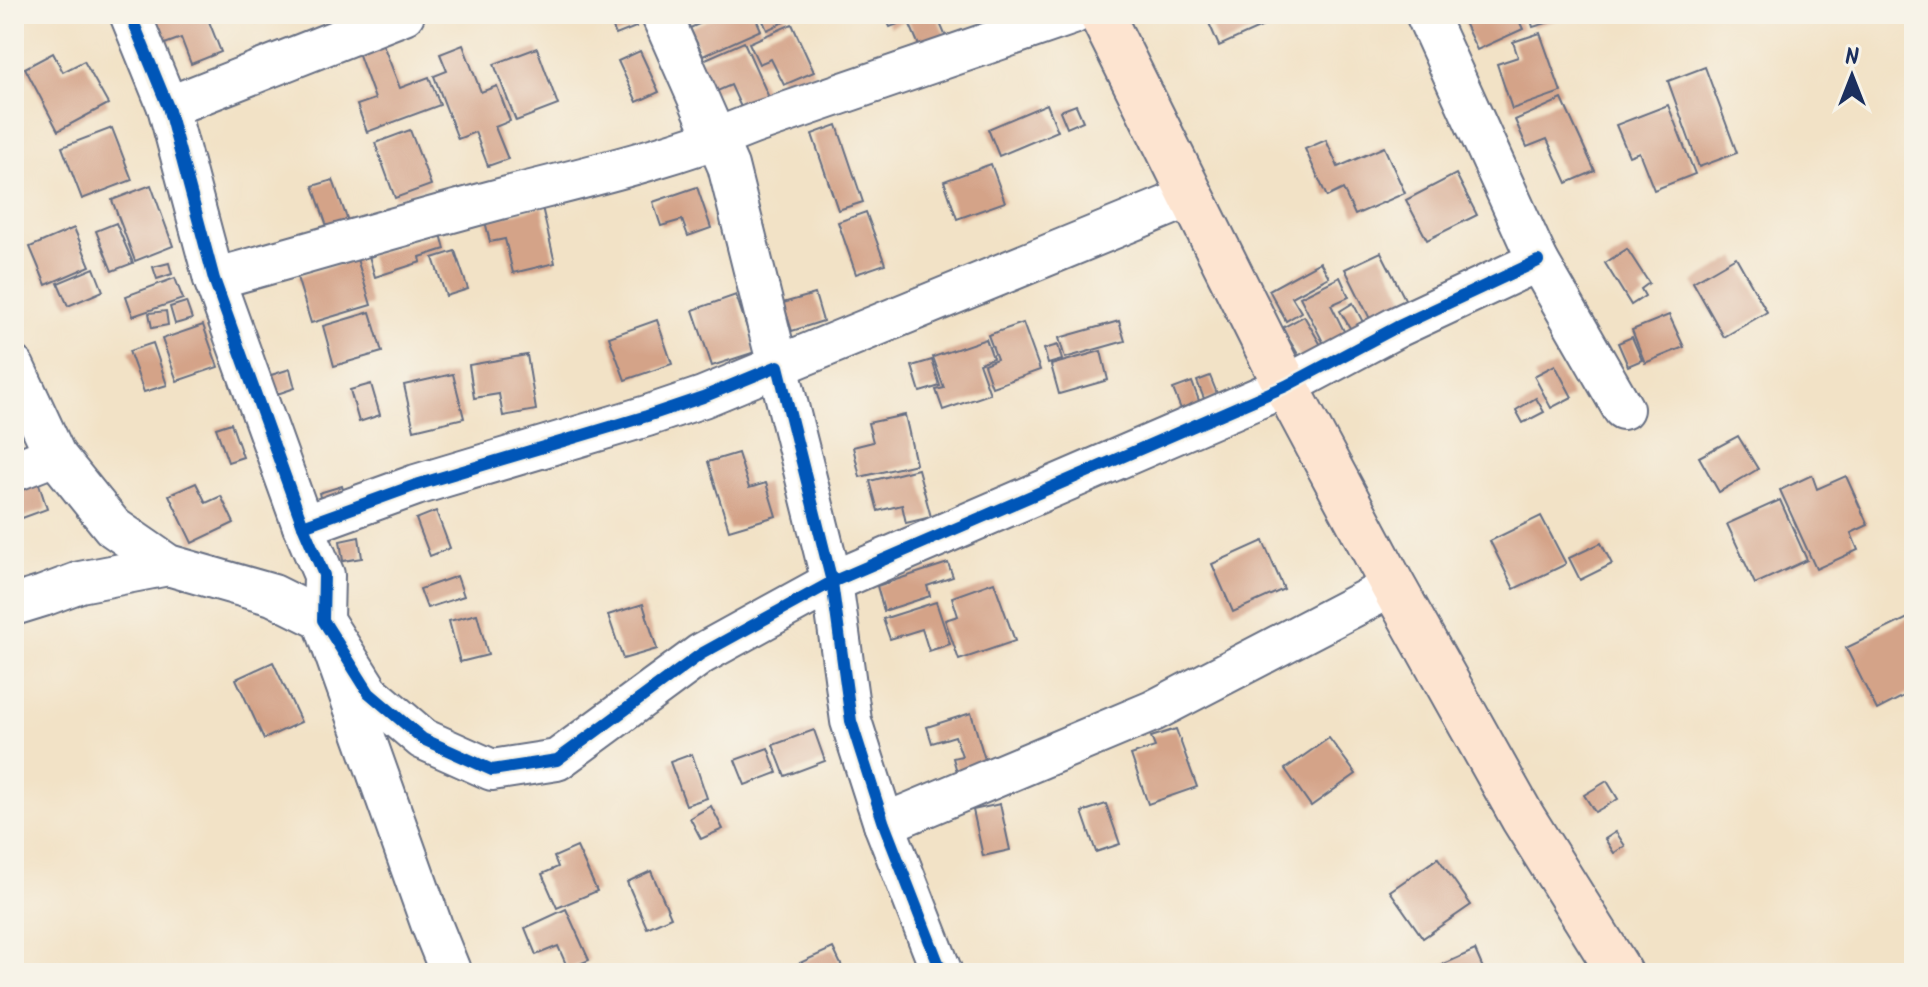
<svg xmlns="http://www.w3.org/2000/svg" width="1928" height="987" viewBox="0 0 1928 987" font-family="Kalam,sans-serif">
	<rect width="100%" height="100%" fill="#f7f3e8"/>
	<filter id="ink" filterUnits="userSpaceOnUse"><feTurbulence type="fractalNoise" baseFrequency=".0125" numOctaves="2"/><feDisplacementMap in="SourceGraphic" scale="16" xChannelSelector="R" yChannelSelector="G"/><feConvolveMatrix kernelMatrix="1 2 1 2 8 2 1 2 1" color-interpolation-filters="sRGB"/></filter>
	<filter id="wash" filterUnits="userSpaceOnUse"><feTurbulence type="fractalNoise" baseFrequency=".006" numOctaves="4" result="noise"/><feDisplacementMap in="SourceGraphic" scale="32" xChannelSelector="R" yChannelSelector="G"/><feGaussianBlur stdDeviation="1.8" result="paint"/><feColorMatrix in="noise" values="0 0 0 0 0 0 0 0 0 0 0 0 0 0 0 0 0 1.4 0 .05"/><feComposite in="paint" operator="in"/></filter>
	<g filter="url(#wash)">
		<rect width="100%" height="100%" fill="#f2e2c6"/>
		<g id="blocks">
			<!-- building -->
			<g fill="#d4a388">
				<path d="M171,14H206L221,52L191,64L181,38L162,45L152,22Z"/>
				<path d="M251,14H275L255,23Z"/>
				<path d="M607,14H631L636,27L616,35Z"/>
				<path d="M721,14H754L761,30L703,56L690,28Z"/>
				<path d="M760,14H785L788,20L767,30Z"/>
				<path d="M884,14H936L946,37L920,48L908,20L890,27Z"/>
				<path d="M1205,14H1264L1268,24L1219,46Z"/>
				<path d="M1460,14H1516L1523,29L1477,50Z"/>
				<path d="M1529,14H1562L1563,18L1533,27Z"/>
				<path d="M792,24L814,72L784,85L771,59L759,64L749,43Z"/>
				<path d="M1540,33L1561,92L1512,109L1497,64L1518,57L1513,42Z"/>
				<path d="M382,42L400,88L429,77L440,105L367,132L357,105L375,99L358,52Z"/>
				<path d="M744,42L771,102L744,114L731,85L706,96L692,65Z"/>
				<path d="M463,45L481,92L497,86L510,121L495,127L508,159L488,166L475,132L458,139L434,76L447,71L440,54Z"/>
				<path d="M537,48L558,105L516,121L494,64Z"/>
				<path d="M640,51L659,92L637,102L618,61Z"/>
				<path d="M53,53L63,72L84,61L108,104L58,131L25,68Z"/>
				<path d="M1705,67L1737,153L1699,167L1668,81Z"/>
				<path d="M1562,99L1595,171L1567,183L1547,139L1527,147L1515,120Z"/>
				<path d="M1047,104L1058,131L999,156L988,129Z"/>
				<path d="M1076,105L1083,121L1067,128L1060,111Z"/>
				<path d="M1668,105L1695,174L1654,190L1639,152L1629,156L1616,125Z"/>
				<path d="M837,125L863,202L838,210L812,134Z"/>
				<path d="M112,128L132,180L82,199L62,147Z"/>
				<path d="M410,130L431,185L395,198L375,143Z"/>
				<path d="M1326,140L1338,167L1384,147L1405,193L1355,215L1343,189L1327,197L1305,149Z"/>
				<path d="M991,164L1005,202L957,219L944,181Z"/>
				<path d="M1456,174L1477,215L1427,240L1406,200Z"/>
				<path d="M333,180L349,224L329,232L313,186Z"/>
				<path d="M151,185L173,246L135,261L112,200Z"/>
				<path d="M697,187L711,228L688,236L682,220L661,226L653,202Z"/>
				<path d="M542,207L555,263L513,273L505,239L490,242L485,221Z"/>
				<path d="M866,212L885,264L856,274L838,222Z"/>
				<path d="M116,223L133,263L112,271L96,231Z"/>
				<path d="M74,228L90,266L46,285L30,247Z"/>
				<path d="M441,234L445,249L420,257L421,262L375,277L369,256Z"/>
				<path d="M1627,249L1649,283L1641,289L1645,296L1631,305L1605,263Z"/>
				<path d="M455,251L468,289L446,296L433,258Z"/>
				<path d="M1381,252L1406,301L1370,319L1345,269Z"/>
				<path d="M1736,257L1767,312L1724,337L1693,282Z"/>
				<path d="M357,259L371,305L311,323L297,277Z"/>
				<path d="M1320,262L1329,277L1292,297L1301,312L1286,321L1269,290Z"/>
				<path d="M169,263L172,274L157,279L153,267Z"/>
				<path d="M94,268L103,291L68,306L58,283Z"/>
				<path d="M1340,277L1349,297L1331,305L1347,337L1326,348L1300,297Z"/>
				<path d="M175,278L183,299L133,316L126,296Z"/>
				<path d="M815,294L823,321L792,331L783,303Z"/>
				<path d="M736,295L755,352L712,366L693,310Z"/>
				<path d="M186,302L192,319L175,324L170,307Z"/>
				<path d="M1353,303L1365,326L1353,333L1340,311Z"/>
				<path d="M166,311L168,325L152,328L149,313Z"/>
				<path d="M370,312L382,352L334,366L323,326Z"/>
				<path d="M1669,315L1684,347L1645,363L1632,330Z"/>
				<path d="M1304,316L1325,352L1304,364L1282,328Z"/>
				<path d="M657,320L672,364L625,380L609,337Z"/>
				<path d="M1119,321L1125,341L1065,358L1059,338Z"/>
				<path d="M1023,323L1040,370L992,387L984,364L997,359L988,335Z"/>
				<path d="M203,325L218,367L177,381L162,339Z"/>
				<path d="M1632,337L1642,360L1628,366L1618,343Z"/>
				<path d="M986,339L993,358L979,363L990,394L943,410L936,390L944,388L933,357Z"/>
				<path d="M153,343L167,385L144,392L129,351Z"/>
				<path d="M1058,345L1062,360L1048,364L1044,349Z"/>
				<path d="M1101,351L1108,380L1059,394L1051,365Z"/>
				<path d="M527,355L536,410L503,416L499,394L474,398L469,365Z"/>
				<path d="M932,360L940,386L920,392L912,366Z"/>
				<path d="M1555,365L1572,397L1551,408L1534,376Z"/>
				<path d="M290,369L295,388L271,396L265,377Z"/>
				<path d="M453,374L464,418L414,430L404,385Z"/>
				<path d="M1210,376L1218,396L1205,401L1197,381Z"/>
				<path d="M1192,382L1201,406L1183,414L1173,389Z"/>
				<path d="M371,384L380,415L359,422L350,390Z"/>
				<path d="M1536,398L1544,412L1523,423L1516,410Z"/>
				<path d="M905,415L916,464L860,477L853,447L873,442L868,423Z"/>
				<path d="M231,423L243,457L228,462L216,428Z"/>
				<path d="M1738,436L1758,469L1719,492L1699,457Z"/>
				<path d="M738,453L749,488L766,483L776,516L729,530L708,462Z"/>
				<path d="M918,469L931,517L906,523L902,505L878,511L870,481Z"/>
				<path d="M1812,475L1817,489L1846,476L1868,525L1851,533L1858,550L1816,569L1780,490Z"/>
				<path d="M38,481L47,509L14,521V490Z"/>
				<path d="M196,483L206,503L221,496L234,523L192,543L169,495Z"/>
				<path d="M342,486L347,503L323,510L319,493Z"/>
				<path d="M1780,500L1807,560L1755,584L1727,524Z"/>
				<path d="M436,511L450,548L430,556L416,519Z"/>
				<path d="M1541,516L1566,564L1514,589L1490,541Z"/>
				<path d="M359,537L362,558L343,561L340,541Z"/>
				<path d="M1263,541L1284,589L1233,612L1212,564Z"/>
				<path d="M1601,543L1612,564L1580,580L1569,558Z"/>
				<path d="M948,563L953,577L927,586L930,596L884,611L877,586Z"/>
				<path d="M457,576L464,596L427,608L420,589Z"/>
				<path d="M994,582L1015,641L959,660L945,620L958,616L952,597Z"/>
				<path d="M936,602L950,644L929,651L922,629L890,639L883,619Z"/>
				<path d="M643,604L657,649L623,659L608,615Z"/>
				<path d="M477,614L488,655L460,662L449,621Z"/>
				<path d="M1914,615V691L1877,710L1846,648Z"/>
				<path d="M273,662L301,722L264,739L236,679Z"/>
				<path d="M971,713L989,773L960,782L953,758L962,756L955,736L932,743L927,727Z"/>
				<path d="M1176,729L1197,787L1148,804L1131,755L1155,747L1151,737Z"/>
				<path d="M814,730L825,761L785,776L773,745Z"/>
				<path d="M1329,738L1356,774L1311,806L1285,769Z"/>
				<path d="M768,748L777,773L745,785L735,760Z"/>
				<path d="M692,754L707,798L686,805L670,762Z"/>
				<path d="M1607,781L1618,799L1595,812L1584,795Z"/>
				<path d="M1000,804L1010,850L983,856L973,810Z"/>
				<path d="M1106,804L1120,844L1096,852L1082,812Z"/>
				<path d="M711,806L723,829L701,839L690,818Z"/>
				<path d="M1616,832L1625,846L1614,853L1605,839Z"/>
				<path d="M577,847L597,891L557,908L542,874L558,867L554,857Z"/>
				<path d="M1438,858L1471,905L1423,938L1390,891Z"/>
				<path d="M651,871L671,917L647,928L627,882Z"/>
				<path d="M566,909L589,960L568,969L558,946L536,955L525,928Z"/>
				<path d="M833,948L845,973H796L793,966Z"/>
				<path d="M1475,950L1485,973H1424Z"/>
			</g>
		</g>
	</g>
	<g filter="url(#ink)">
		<use href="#blocks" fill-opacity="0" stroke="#666e82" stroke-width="2"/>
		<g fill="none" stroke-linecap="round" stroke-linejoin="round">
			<defs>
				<g id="street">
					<path d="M130,14L168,107L214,279L303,526L324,575L323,620L369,693L423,739L492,770L557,760L701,654L832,582L851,721L884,824L942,973"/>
					<path d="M661,14L728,166L778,366L1192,196"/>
					<path d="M1426,14L1538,261L1623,409"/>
					<path d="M168,107L404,14"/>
					<path d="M214,279C309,253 402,225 496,200C582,178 671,158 753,124L1073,14"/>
					<path d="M14,367L55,455L113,527L168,565L273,595L323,620L432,926L451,973"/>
					<path d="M14,471L55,455"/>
					<path d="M303,526L416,485L647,416L703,397L778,366L832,582L1286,386L1397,327L1538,261"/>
					<path d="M14,605L43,596L80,582L168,565"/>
					<path d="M884,824L1153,711L1393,586"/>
				</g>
				<path id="secondary" d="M1101,14L1286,386L1393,586L1523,818L1620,973"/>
			</defs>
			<!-- street casing -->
			<use href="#street" stroke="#666e82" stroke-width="44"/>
			<!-- secondary casing -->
			<use href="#secondary" stroke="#666e82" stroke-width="48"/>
			<!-- street -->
			<use href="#street" stroke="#fff" stroke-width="40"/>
			<!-- secondary -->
			<use href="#secondary" stroke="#fde4d0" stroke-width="44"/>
			<defs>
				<g id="cycleway">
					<path d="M130,14L168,107L214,279L303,526L324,575L323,620L369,693L423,739L492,770L557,760L701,654L832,582L851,721L884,824L942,973"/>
					<path d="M303,526L416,485L647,416L703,397L778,366L832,582L1286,386L1397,327L1538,261"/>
				</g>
			</defs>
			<!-- cycleway casing -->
			<use href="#cycleway" stroke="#f7f3e8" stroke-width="17"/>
			<!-- cycleway -->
			<use href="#cycleway" stroke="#0057b8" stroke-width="12"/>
		</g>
	</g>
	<!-- margin -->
	<rect width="1928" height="987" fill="none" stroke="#f7f3e8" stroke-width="48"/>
	<!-- north arrow -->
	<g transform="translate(1852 76)" stroke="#f7f3e8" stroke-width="6" paint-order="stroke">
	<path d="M0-6L14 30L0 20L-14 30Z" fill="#1b2f5e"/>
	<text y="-12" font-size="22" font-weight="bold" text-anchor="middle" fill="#1b2f5e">N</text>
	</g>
</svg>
